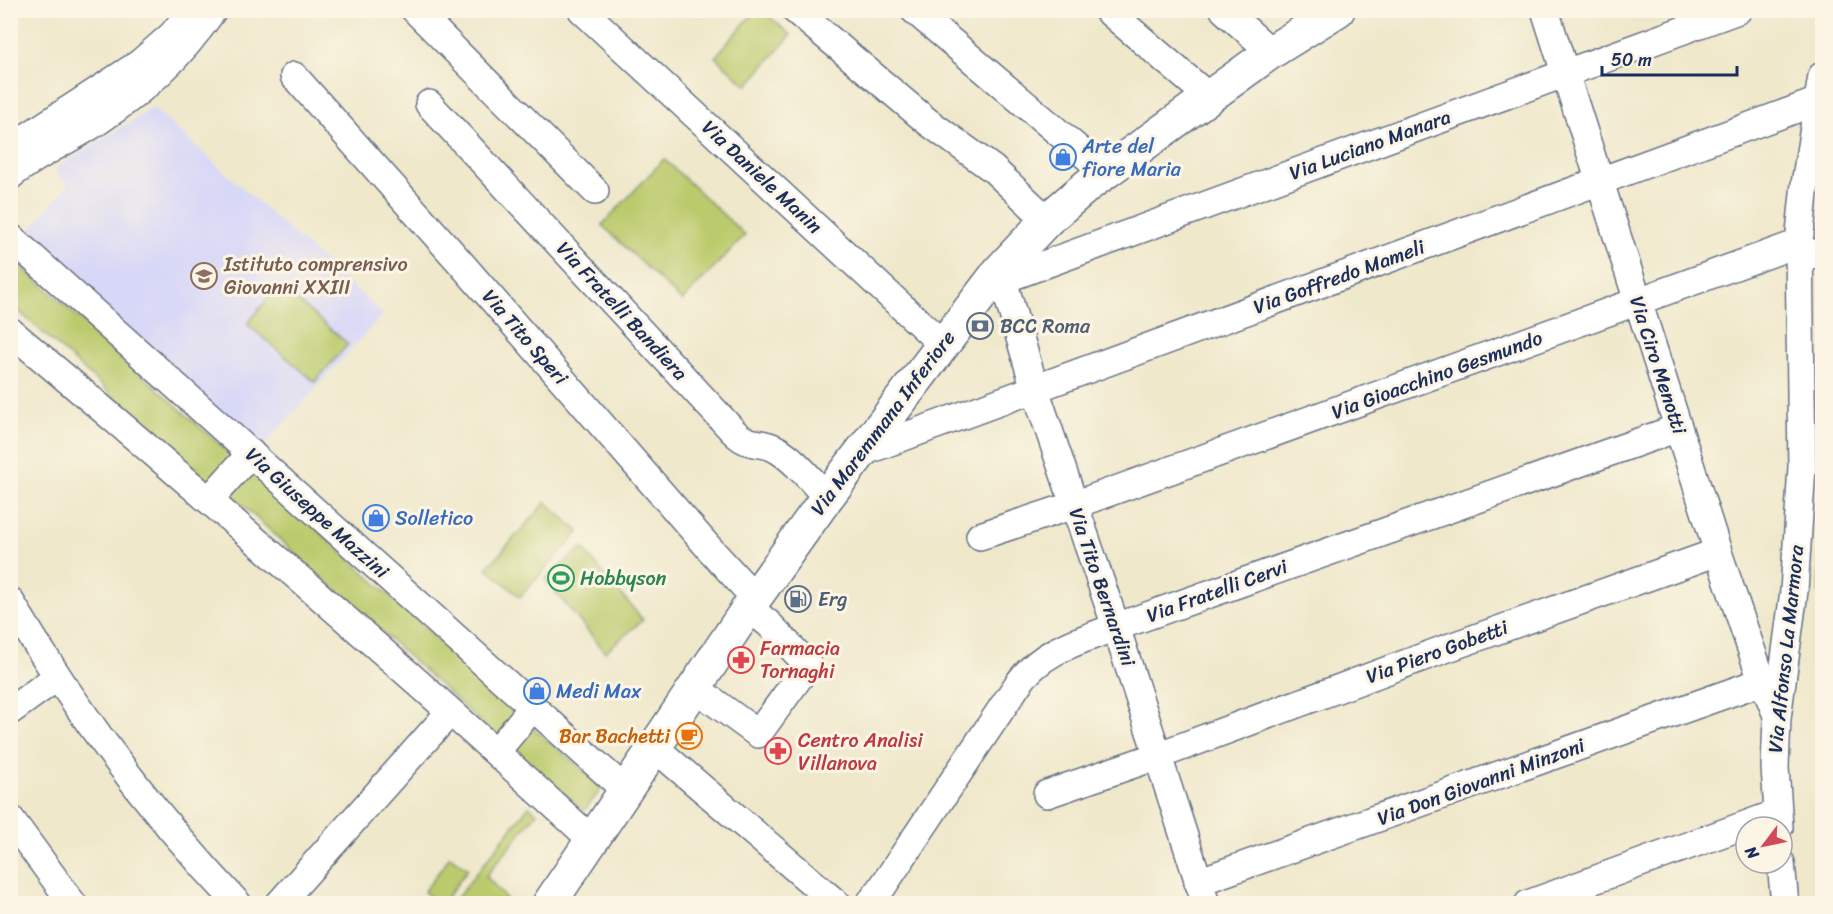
<svg xmlns="http://www.w3.org/2000/svg" width="1833" height="914" viewBox="0 0 1833 914" font-family="Sriracha,sans-serif">
	<rect width="100%" height="100%" fill="#fcf5e5"/>
	<filter id="ink" filterUnits="userSpaceOnUse"><feTurbulence type="fractalNoise" baseFrequency=".0167" numOctaves="2"/><feDisplacementMap in="SourceGraphic" scale="12" xChannelSelector="R" yChannelSelector="G"/><feConvolveMatrix kernelMatrix="1 2 1 2 8 2 1 2 1" color-interpolation-filters="sRGB"/></filter>
	<filter id="wash" filterUnits="userSpaceOnUse"><feTurbulence type="fractalNoise" baseFrequency=".008" numOctaves="4" result="noise"/><feDisplacementMap in="SourceGraphic" scale="24" xChannelSelector="R" yChannelSelector="G"/><feGaussianBlur stdDeviation="1.35" result="paint"/><feColorMatrix in="noise" values="0 0 0 0 0 0 0 0 0 0 0 0 0 0 0 0 0 1.4 0 .05"/><feComposite in="paint" operator="in"/></filter>
	<g filter="url(#wash)">
		<rect width="100%" height="100%" fill="#efe8cb"/>
		<!-- built -->
		<path fill="#d7d7f8" d="M153,108L383,314L262,448L24,237L68,185L57,174V167Z"/>
		<!-- green -->
		<g fill="#bbca6c" stroke="#6b7c65" stroke-width="1.5">
			<path d="M756,10L763,11L791,35L747,86L715,57Z"/>
			<path d="M664,159L745,235L682,301L602,225Z"/>
			<path d="M11,257L231,455L214,487L11,304Z"/>
			<path d="M279,285L348,344L315,382L247,324Z"/>
			<path d="M1822,397V592L1819,593Z"/>
			<path d="M249,468L519,713L497,737L228,492Z"/>
			<path d="M546,502L579,532L520,597L487,568Z"/>
			<path d="M582,548L643,620L605,652L545,579Z"/>
			<path d="M528,724L603,787L584,811L509,747Z"/>
			<path d="M529,806L537,813L486,876L510,903H453Z"/>
			<path d="M450,856L468,869L443,903H440L424,892Z"/>
		</g>
	</g>
	<g filter="url(#ink)">
		<g fill="none" stroke-linecap="round" stroke-linejoin="round">
			<defs>
				<g id="minor">
					<path d="M415,10L595,191"/>
					<path d="M582,10L942,344"/>
					<path d="M795,10L928,122L993,169L1047,220"/>
					<path d="M914,10L1105,172"/>
					<path d="M1107,10L1209,97"/>
					<path d="M1224,10L1271,52"/>
					<path d="M1545,10L1718,552L1758,669L1776,713"/>
					<path d="M294,76L459,261L709,548L755,598"/>
					<path d="M429,104L734,432C750,448 760,440 776,449C794,458 813,483 827,497"/>
					<path d="M10,148L140,63L172,35L192,10"/>
					<path d="M10,176C37,154 68,141 97,122C146,89 179,59 213,10"/>
					<path d="M10,237L624,789"/>
					<path d="M1799,259L1822,251"/>
					<path d="M1000,270L1035,389L1116,627L1206,904"/>
					<path d="M1002,280L1738,10"/>
					<path d="M10,331C207,497 402,665 591,839"/>
					<path d="M860,453L1818,101"/>
					<path d="M210,499L251,453"/>
					<path d="M980,536L1074,505L1799,243"/>
					<path d="M10,601C75,710 150,811 238,904"/>
					<path d="M694,687L758,734L808,665L769,624L749,608"/>
					<path d="M10,711L57,677"/>
					<path d="M654,747L837,904"/>
					<path d="M496,752L532,708"/>
					<path d="M1047,794L1157,756L1442,650L1718,552"/>
					<path d="M10,818L73,904"/>
					<path d="M1779,827L1775,767L1777,718L1794,591L1802,467L1799,243L1805,184L1822,76"/>
					<path d="M1781,863L1785,904"/>
					<path d="M1198,882L1763,681"/>
					<path d="M279,904L450,712"/>
					<path d="M869,904L881,889L1018,684C1042,650 1079,641 1116,627L1678,428"/>
					<path d="M1528,904L1778,813"/>
				</g>
				<path id="major" d="M549,904L755,598L827,497L1000,270L1047,220L1088,185L1271,52L1338,10"/>
			</defs>
			<!-- minor casing -->
			<use href="#minor" stroke="#657084" stroke-width="30"/>
			<!-- major casing -->
			<use href="#major" stroke="#657084" stroke-width="36"/>
			<!-- minor -->
			<use href="#minor" stroke="#fff" stroke-width="27"/>
			<!-- major -->
			<use href="#major" stroke="#fff" stroke-width="33"/>
		</g>
	</g>
	<!-- icons -->
	<defs>
		<symbol id="shop-ring" viewBox="-11 -11 22 22"><circle r="9.5" fill="#fcf5e5" stroke="#3f7fe0" stroke-width="1.5"/><path d="M-5-2.5h2.3a2.7 3.5 0 0 1 5.4 0H5L5.5 6h-11ZM-1.5-2.5h3a1.5 2.3 0 0 0-3 0Z" fill="#3f7fe0"/></symbol>
		<symbol id="school-ring" viewBox="-11 -11 22 22"><circle r="9.5" fill="#fcf5e5" stroke="#8d6e63" stroke-width="1.5"/><path d="M0-5L7-2L0 1L-7-2ZM-4 1L0 2.5L4 1V4Q0 6-4 4Z" fill="#8d6e63"/></symbol>
		<symbol id="bank-ring" viewBox="-11 -11 22 22"><circle r="9.5" fill="#fcf5e5" stroke="#5c6f8a" stroke-width="1.5"/><path d="M-6-4H6V4H-6ZM0-2.3a2.3 2.3 0 1 0 0 4.6a2.3 2.3 0 1 0 0-4.6Z" fill="#5c6f8a"/></symbol>
		<symbol id="stadium-ring" viewBox="-11 -11 22 22"><circle r="9.5" fill="#fcf5e5" stroke="#2e9e5b" stroke-width="1.5"/><path d="M0-5a6.5 5 0 1 0 0 10a6.5 5 0 1 0 0-10ZM-3.5-1.8h7v3.6h-7Z" fill="#2e9e5b"/></symbol>
		<symbol id="fuel-ring" viewBox="-11 -11 22 22"><circle r="9.5" fill="#fcf5e5" stroke="#5c6f8a" stroke-width="1.5"/><path d="M-5.5-6h7V0h2V4h1.3V-2.5L3-4.5l.8-.8L6-3V5H2.5V1h-1V6h-7ZM-4.2-4.7v3.2H.2V-4.7Z" fill="#5c6f8a"/></symbol>
		<symbol id="pharmacy-ring" viewBox="-11 -11 22 22"><circle r="9.5" fill="#fcf5e5" stroke="#e0444e" stroke-width="1.5"/><path d="M-2-6h4v4h4v4h-4v4h-4v-4h-4v-4h4Z" fill="#e0444e"/></symbol>
		<symbol id="cafe-ring" viewBox="-11 -11 22 22"><circle r="9.5" fill="#fcf5e5" stroke="#e8710a" stroke-width="1.5"/><path d="M-5.5-4.5H6V0H3Q3 3.5 0 3.5H-2.5Q-5.5 3.5-5.5 0ZM3-3.2v2h1.7v-2ZM-6 4.5H4V6H-6Z" fill="#e8710a"/></symbol>
	</defs>
	<g fill-rule="evenodd">
		<use href="#shop-ring" x="1048" y="142" width="30" height="30"/>
		<use href="#school-ring" x="189" y="261" width="30" height="30"/>
		<use href="#bank-ring" x="965" y="311" width="30" height="30"/>
		<use href="#shop-ring" x="361" y="503" width="30" height="30"/>
		<use href="#stadium-ring" x="546" y="563" width="30" height="30"/>
		<use href="#fuel-ring" x="783" y="584" width="30" height="30"/>
		<use href="#pharmacy-ring" x="726" y="645" width="30" height="30"/>
		<use href="#shop-ring" x="522" y="676" width="30" height="30"/>
		<use href="#cafe-ring" x="674" y="721" width="30" height="30"/>
		<use href="#pharmacy-ring" x="763" y="736" width="30" height="30"/>
	</g>
	<g text-anchor="middle" dominant-baseline="central" stroke-width="6" stroke-linejoin="round" paint-order="stroke">
		<!-- street labels -->
		<g font-size="20" fill="#1b2f5e" stroke="#fcf5e5">
			<text transform="translate(1370 145) rotate(-20)">Via Luciano Manara</text>
			<text transform="translate(762 177) rotate(43)">Via Daniele Manin</text>
			<text transform="translate(1339 277) rotate(-20)">Via Goffredo Mameli</text>
			<text transform="translate(622 311) rotate(47)">Via Fratelli Bandiera</text>
			<text transform="translate(525 337) rotate(49)">Via Tito Speri</text>
			<text transform="translate(1658 365) rotate(72)">Via Ciro Menotti</text>
			<text transform="translate(1437 375) rotate(-20)">Via Gioacchino Gesmundo</text>
			<text transform="translate(883 423) rotate(-53)">Via Maremmana Inferiore</text>
			<text transform="translate(317 513) rotate(42)">Via Giuseppe Mazzini</text>
			<text transform="translate(1102 587) rotate(71)">Via Tito Bernardini</text>
			<text transform="translate(1217 591) rotate(-20)">Via Fratelli Cervi</text>
			<text transform="translate(1786 649) rotate(-84)">Via Alfonso La Marmora</text>
			<text transform="translate(1437 652) rotate(-20)">Via Piero Gobetti</text>
			<text transform="translate(1481 782) rotate(-20)">Via Don Giovanni Minzoni</text>
		</g>
		<!-- shop labels -->
		<g font-size="20" fill="#366cbe" stroke="#fcf5e5" text-anchor="start">
			<text x="1082" y="146">Arte del<tspan x="1082" dy="23">fiore Maria</tspan></text>
			<text x="395" y="518">Solletico</text>
			<text x="556" y="691">Medi Max</text>
		</g>
		<!-- education labels -->
		<g font-size="20" fill="#785e54" stroke="#fcf5e5" text-anchor="start">
			<text x="224" y="264">Istituto comprensivo<tspan x="224" dy="23">Giovanni XXIII</tspan></text>
		</g>
		<!-- service labels -->
		<g font-size="20" fill="#4e5e75" stroke="#fcf5e5" text-anchor="start">
			<text x="1000" y="326">BCC Roma</text>
			<text x="818" y="599">Erg</text>
		</g>
		<!-- leisure labels -->
		<g font-size="20" fill="#27864d" stroke="#fcf5e5" text-anchor="start">
			<text x="580" y="578">Hobbyson</text>
		</g>
		<!-- health labels -->
		<g font-size="20" fill="#be3a42" stroke="#fcf5e5" text-anchor="start">
			<text x="760" y="648">Farmacia<tspan x="760" dy="23">Tornaghi</tspan></text>
			<text x="798" y="740">Centro Analisi<tspan x="798" dy="23">Villanova</tspan></text>
		</g>
		<!-- food labels -->
		<g font-size="20" fill="#c56008" stroke="#fcf5e5" text-anchor="end">
			<text x="670" y="736">Bar Bachetti</text>
		</g>
	</g>
	<!-- margin -->
	<rect width="1833" height="914" fill="none" stroke="#fcf5e5" stroke-width="36"/>
	<!-- north arrow -->
	<g transform="translate(1764 845) rotate(238)"><circle r="28" fill="#fcf5e5" stroke="#a2a6af" stroke-width="1.5"/>
	<path d="M0-4.5L10 22L0 15L-10 22Z" fill="#d1495b"/>
	<text y="-9" font-size="16" font-weight="bold" text-anchor="middle" fill="#1b2f5e">N</text>
	</g>
	<!-- scale -->
	<path d="M1602 66v9h135v-9" fill="none" stroke="#1b2f5e" stroke-width="3"/>
	<text x="1611" y="66" font-size="18" fill="#1b2f5e" stroke="#fcf5e5" stroke-width="4.5" paint-order="stroke">50 m</text>
</svg>
